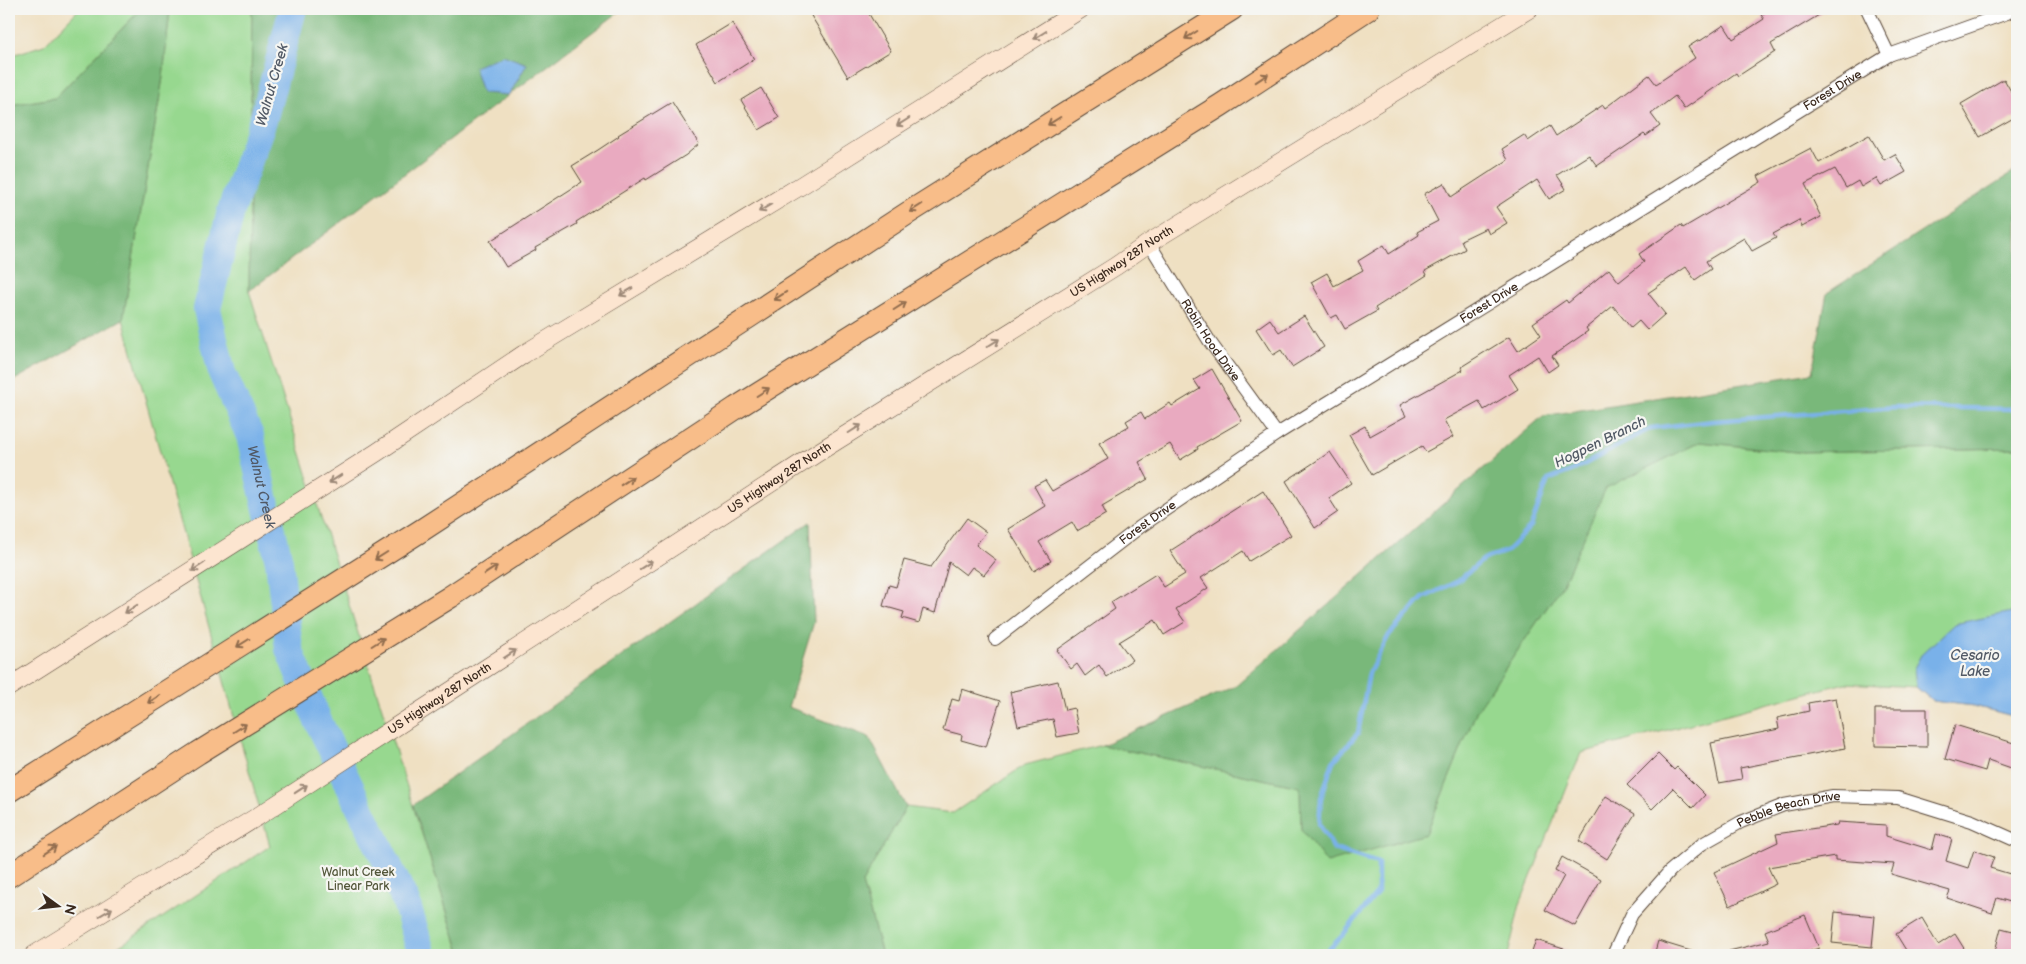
<svg xmlns="http://www.w3.org/2000/svg" width="2026" height="964" viewBox="0 0 2026 964" font-family="'Balsamiq Sans',sans-serif">
	<rect width="100%" height="100%" fill="#f6f6f2"/>
	<filter id="ink" filterUnits="userSpaceOnUse"><feTurbulence type="fractalNoise" baseFrequency=".02" numOctaves="2"/><feDisplacementMap in="SourceGraphic" scale="10" xChannelSelector="R" yChannelSelector="G"/><feConvolveMatrix kernelMatrix="1 2 1 2 8 2 1 2 1" color-interpolation-filters="sRGB"/></filter>
	<filter id="wash" filterUnits="userSpaceOnUse"><feTurbulence type="fractalNoise" baseFrequency=".0096" numOctaves="4" result="noise"/><feDisplacementMap in="SourceGraphic" scale="20" xChannelSelector="R" yChannelSelector="G"/><feGaussianBlur stdDeviation="1.12" result="paint"/><feColorMatrix in="noise" values="0 0 0 0 0 0 0 0 0 0 0 0 0 0 0 0 0 1.4 0 .05"/><feComposite in="paint" operator="in"/></filter>
	<g filter="url(#wash)">
		<rect width="100%" height="100%" fill="#efe0c2"/>
		<!-- green -->
		<g fill="#97d88f" stroke="#698156">
			<path d="M79,9H141L55,98L9,105V56L44,45Z"/>
			<path d="M170,9H252L249,291L460,953L458,955H106L270,846L123,319L163,77Z"/>
			<path d="M1700,442L1797,452L2017,448V717L1974,706L1933,701L1916,687L1845,683L1581,753L1520,904L1508,955H882L862,883L906,807L953,813L1025,765L1102,745L1300,787L1301,829L1426,834L1477,710L1563,584L1605,488Z"/>
		</g>
		<!-- forest -->
		<g fill="#79b87a" stroke="#5a714c">
			<path d="M141,9H170L163,77L123,319L9,383V105L55,98Z"/>
			<path d="M252,9H623L249,291Z"/>
			<path d="M2017,170V448L1797,452L1700,442L1606,488L1563,584L1477,710L1426,834L1327,863L1301,829L1300,787L1102,745L1236,686L1543,416L1812,373L1827,293Z"/>
			<path d="M810,522L814,622L788,707L869,737L906,807L862,883L882,955H458L460,952L413,805Z"/>
		</g>
		<!-- water -->
		<g fill="#79b1e9" stroke="#5a6e84">
			<path d="M503,55L527,64L509,95L482,93L474,67Z"/>
			<path d="M2017,611V717L1974,706L1933,701L1916,687L1914,668L1921,655L1954,624Z"/>
		</g>
		<g fill="none" stroke-linecap="round" stroke-linejoin="round">
			<!-- stream -->
			<path stroke="#79b1e9" stroke-width="4.5" d="M1323,955L1342,936L1378,892V863L1334,849L1319,824L1321,798L1333,762L1358,733L1369,673L1389,635L1423,598L1458,581L1484,559L1507,551L1531,526L1548,480L1574,470L1651,428L1713,421L1896,407L2017,409"/>
			<!-- river -->
			<path stroke="#79b1e9" stroke-width="28" id="s1" d="M293,9L264,117L231,211L207,309L222,373L250,436L279,561L289,649L318,721L406,902L422,955"/>
		</g>
		<g id="blocks">
			<!-- building -->
			<g fill="#e9aac0">
				<path d="M807,9H866L891,51L848,77Z"/>
				<path d="M1771,9H1829L1771,44L1775,52L1738,76L1736,73L1684,109L1675,96L1651,114L1660,126L1646,136L1644,134L1597,166L1589,155L1557,175L1566,189L1549,199L1537,180L1496,207L1507,223L1489,234L1486,228L1461,240L1465,249L1425,271L1427,275L1375,308L1377,311L1345,329L1337,315L1331,318L1311,282L1327,273L1334,286L1363,270L1358,261L1384,245L1389,254L1419,235L1417,232L1438,221L1424,194L1444,183L1451,197L1508,160L1502,149L1524,135L1528,141L1550,126L1556,136L1603,105L1605,108L1649,75L1656,84L1695,58L1688,47L1699,40L1700,41L1724,25L1733,39L1764,19L1761,15Z"/>
				<path d="M732,23L754,59L718,82L696,45Z"/>
				<path d="M2004,79L2017,102V116L1980,137L1961,104Z"/>
				<path d="M761,88L779,118L759,130L741,100Z"/>
				<path d="M672,102L699,144L686,155L646,180L645,178L576,222L577,224L535,248L536,250L506,267L490,241L582,182L572,166L598,150L619,136L618,135Z"/>
				<path d="M1869,135L1884,160L1895,154L1906,172L1881,186L1876,178L1861,187L1858,181L1846,188L1835,169L1805,184L1821,217L1802,227L1799,220L1773,234L1776,238L1752,251L1744,238L1706,261L1711,269L1695,280L1686,267L1648,293L1665,314L1647,330L1639,321L1631,328L1613,306L1586,328L1588,331L1552,356L1558,365L1548,372L1538,356L1509,375L1518,389L1484,410L1479,401L1444,420L1453,437L1426,452L1422,446L1372,475L1349,435L1365,426L1370,436L1406,416L1400,405L1463,370L1461,367L1509,337L1518,351L1541,335L1533,323L1566,300L1568,303L1609,269L1619,282L1644,262L1639,254L1681,225L1683,228L1761,182L1758,176L1811,148L1819,163Z"/>
				<path d="M1304,316L1324,347L1292,367L1281,350L1273,355L1256,329L1270,319L1279,332Z"/>
				<path d="M1212,369L1242,421L1197,447L1198,449L1180,460L1170,444L1139,462L1148,479L1102,506L1106,514L1077,531L1072,522L1039,542L1051,561L1034,571L1008,529L1045,506L1034,486L1045,480L1052,491L1108,459L1099,443L1129,426L1126,421L1141,412L1145,419L1170,403L1172,406L1200,389L1194,380Z"/>
				<path d="M1330,452L1351,483L1329,498L1338,512L1315,528L1286,481Z"/>
				<path d="M1263,491L1291,535L1249,561L1243,551L1201,578L1208,588L1176,609L1185,622L1164,635L1155,620L1119,642L1132,660L1107,677L1099,665L1085,676L1077,664L1071,669L1057,650L1115,609L1111,602L1156,574L1164,587L1185,574L1170,551Z"/>
				<path d="M967,518L986,532L976,545L996,560L984,575L972,567L966,575L949,562L935,613L923,609L919,623L902,618L904,612L883,606L889,585L896,587L904,560L931,567Z"/>
				<path d="M1058,681L1065,710L1074,708L1079,733L1057,737L1053,719L1018,726L1010,692Z"/>
				<path d="M962,689L1000,701L986,747L961,740L962,735L943,730L952,699L959,701Z"/>
				<path d="M1836,698L1845,748L1740,768L1742,779L1719,783L1711,743L1779,729L1777,718L1809,711L1808,703Z"/>
				<path d="M1875,709H1927V747L1875,746Z"/>
				<path d="M1955,725L2017,744V770L1988,760L1985,771L1945,759Z"/>
				<path d="M1658,754L1674,770L1677,767L1705,795L1693,808L1673,788L1652,809L1627,785Z"/>
				<path d="M1606,796L1635,814L1607,859L1579,841Z"/>
				<path d="M1838,822L1886,825V836L1932,850L1936,834L1952,839L1946,861L1968,868L1974,850L1994,857L1990,868L2017,876V904L1997,898L1992,913L1947,898L1950,891L1891,874L1894,864L1835,860V856L1768,867L1776,884L1730,906L1714,872L1778,842L1776,834L1837,825Z"/>
				<path d="M1562,857L1601,879L1575,926L1545,910L1564,876L1555,871Z"/>
				<path d="M1835,912L1875,916L1872,947L1832,943Z"/>
				<path d="M1805,915L1819,948L1800,955H1730L1729,951L1769,941L1765,931Z"/>
				<path d="M1922,918L1938,945L1955,934L1965,950L1956,955H1909L1896,934Z"/>
				<path d="M2001,928L2017,932V955H1994Z"/>
				<path d="M1536,940L1576,953V955H1531Z"/>
				<path d="M1658,941L1694,952V955H1654Z"/>
			</g>
		</g>
	</g>
	<g filter="url(#ink)">
		<use href="#blocks" fill-opacity="0" stroke="#564537" stroke-width="1"/>
		<g fill="none" stroke-linecap="round" stroke-linejoin="round">
			<defs>
				<g id="street">
					<path d="M1867,9L1889,55"/>
					<path id="s2" d="M1149,243L1210,342L1277,434"/>
					<path id="s3" d="M995,639L1140,527L1277,434L1889,55L2007,13"/>
					<path id="s4" d="M1613,955L1632,914L1670,871L1702,844L1741,822L1784,805L1833,796L1898,798L1972,821L2017,841"/>
				</g>
				<g id="secondary">
					<path d="M9,687L376,453L524,354L802,185L1081,9"/>
					<path id="s5" d="M34,955L260,815L817,453L1116,266L1149,243L1529,9"/>
				</g>
				<g id="highway">
					<path d="M9,791L422,530L908,213L1232,9"/>
					<path d="M9,876L198,753L450,597L736,408L1221,105L1368,9"/>
				</g>
			</defs>
			<!-- street casing -->
			<use href="#street" stroke="#564537" stroke-width="14"/>
			<!-- secondary casing -->
			<use href="#secondary" stroke="#564537" stroke-width="19"/>
			<!-- highway casing -->
			<use href="#highway" stroke="#564537" stroke-width="24"/>
			<!-- street -->
			<use href="#street" stroke="#fff" stroke-width="12"/>
			<!-- secondary -->
			<use href="#secondary" stroke="#fce5d0" stroke-width="18"/>
			<!-- highway -->
			<use href="#highway" stroke="#f8bd89" stroke-width="22"/>
		</g>
		<!-- one-way arrows -->
		<defs><path id="oneway-shaft" d="M-6 0H5M1.5-3L5.5 0L1.5 3" fill="none" stroke-width="1.6" stroke-linecap="round" stroke-linejoin="round" transform="scale(1.25)"/></defs>
		<g stroke="#9c8877">
			<use href="#oneway-shaft" transform="translate(1040 35) rotate(148)"/>
			<use href="#oneway-shaft" transform="translate(903 122) rotate(148)"/>
			<use href="#oneway-shaft" transform="translate(765 208) rotate(149)"/>
			<use href="#oneway-shaft" transform="translate(626 292) rotate(149)"/>
			<use href="#oneway-shaft" transform="translate(993 343) rotate(-32)"/>
			<use href="#oneway-shaft" transform="translate(855 429) rotate(-32)"/>
			<use href="#oneway-shaft" transform="translate(335 479) rotate(147)"/>
			<use href="#oneway-shaft" transform="translate(646 565) rotate(-33)"/>
			<use href="#oneway-shaft" transform="translate(198 567) rotate(147)"/>
			<use href="#oneway-shaft" transform="translate(131 609) rotate(147)"/>
			<use href="#oneway-shaft" transform="translate(510 654) rotate(-33)"/>
			<use href="#oneway-shaft" transform="translate(301 789) rotate(-33)"/>
			<use href="#oneway-shaft" transform="translate(106 912) rotate(-31)"/>
		</g>
		<g stroke="#906c4e">
			<use href="#oneway-shaft" transform="translate(1191 35) rotate(148)"/>
			<use href="#oneway-shaft" transform="translate(1262 78) rotate(-33)"/>
			<use href="#oneway-shaft" transform="translate(1054 121) rotate(148)"/>
			<use href="#oneway-shaft" transform="translate(916 208) rotate(148)"/>
			<use href="#oneway-shaft" transform="translate(780 296) rotate(147)"/>
			<use href="#oneway-shaft" transform="translate(900 306) rotate(-32)"/>
			<use href="#oneway-shaft" transform="translate(763 392) rotate(-32)"/>
			<use href="#oneway-shaft" transform="translate(627 481) rotate(-33)"/>
			<use href="#oneway-shaft" transform="translate(381 556) rotate(148)"/>
			<use href="#oneway-shaft" transform="translate(491 570) rotate(-33)"/>
			<use href="#oneway-shaft" transform="translate(378 642) rotate(-32)"/>
			<use href="#oneway-shaft" transform="translate(243 643) rotate(148)"/>
			<use href="#oneway-shaft" transform="translate(154 699) rotate(148)"/>
			<use href="#oneway-shaft" transform="translate(240 728) rotate(-32)"/>
			<use href="#oneway-shaft" transform="translate(50 850) rotate(-33)"/>
		</g>
	</g>
	<g text-anchor="middle" dominant-baseline="central" stroke-width="4.5" stroke-linejoin="round" paint-order="stroke">
		<!-- street labels -->
		<g font-size="12" fill="#3b2a1e" stroke="#f6f6f2">
			<text stroke="none"><textPath href="#s3" startOffset="1002">Forest Drive</textPath></text>
			<text stroke="none"><textPath href="#s5" startOffset="1290">US Highway 287 North</textPath></text>
			<text stroke="none"><textPath href="#s3" startOffset="598">Forest Drive</textPath></text>
			<text stroke="none"><textPath href="#s2" startOffset="115">Robin Hood Drive</textPath></text>
			<text stroke="none"><textPath href="#s5" startOffset="885">US Highway 287 North</textPath></text>
			<text stroke="none"><textPath href="#s3" startOffset="192">Forest Drive</textPath></text>
			<text stroke="none"><textPath href="#s5" startOffset="480">US Highway 287 North</textPath></text>
			<text stroke="none"><textPath href="#s4" startOffset="239">Pebble Beach Drive</textPath></text>
		</g>
		<!-- park labels -->
		<g font-size="12" fill="#52563a" stroke="#f6f6f2">
			<text x="358" y="872">Walnut Creek<tspan x="358" dy="14">Linear Park</tspan></text>
		</g>
		<!-- water labels -->
		<g font-size="14" font-style="italic" fill="#515965" stroke="#f6f6f2">
			<text transform="translate(272 85) rotate(-74)">Walnut Creek</text>
			<text transform="translate(1600 442) rotate(-26)">Hogpen Branch</text>
			<text stroke="none"><textPath href="#s1" startOffset="499">Walnut Creek</textPath></text>
			<text x="1975" y="655">Cesario<tspan x="1975" dy="16">Lake</tspan></text>
		</g>
	</g>
	<!-- margin -->
	<rect width="2026" height="964" fill="none" stroke="#f6f6f2" stroke-width="30"/>
	<!-- north arrow -->
	<g transform="translate(58 906) rotate(105)" stroke="#f6f6f2" stroke-width="4" paint-order="stroke">
	<path d="M0-4L9 19L0 12L-9 19Z" fill="#3b2a1e"/>
	<text y="-8" font-size="14" font-weight="bold" text-anchor="middle" fill="#3b2a1e">N</text>
	</g>
</svg>
